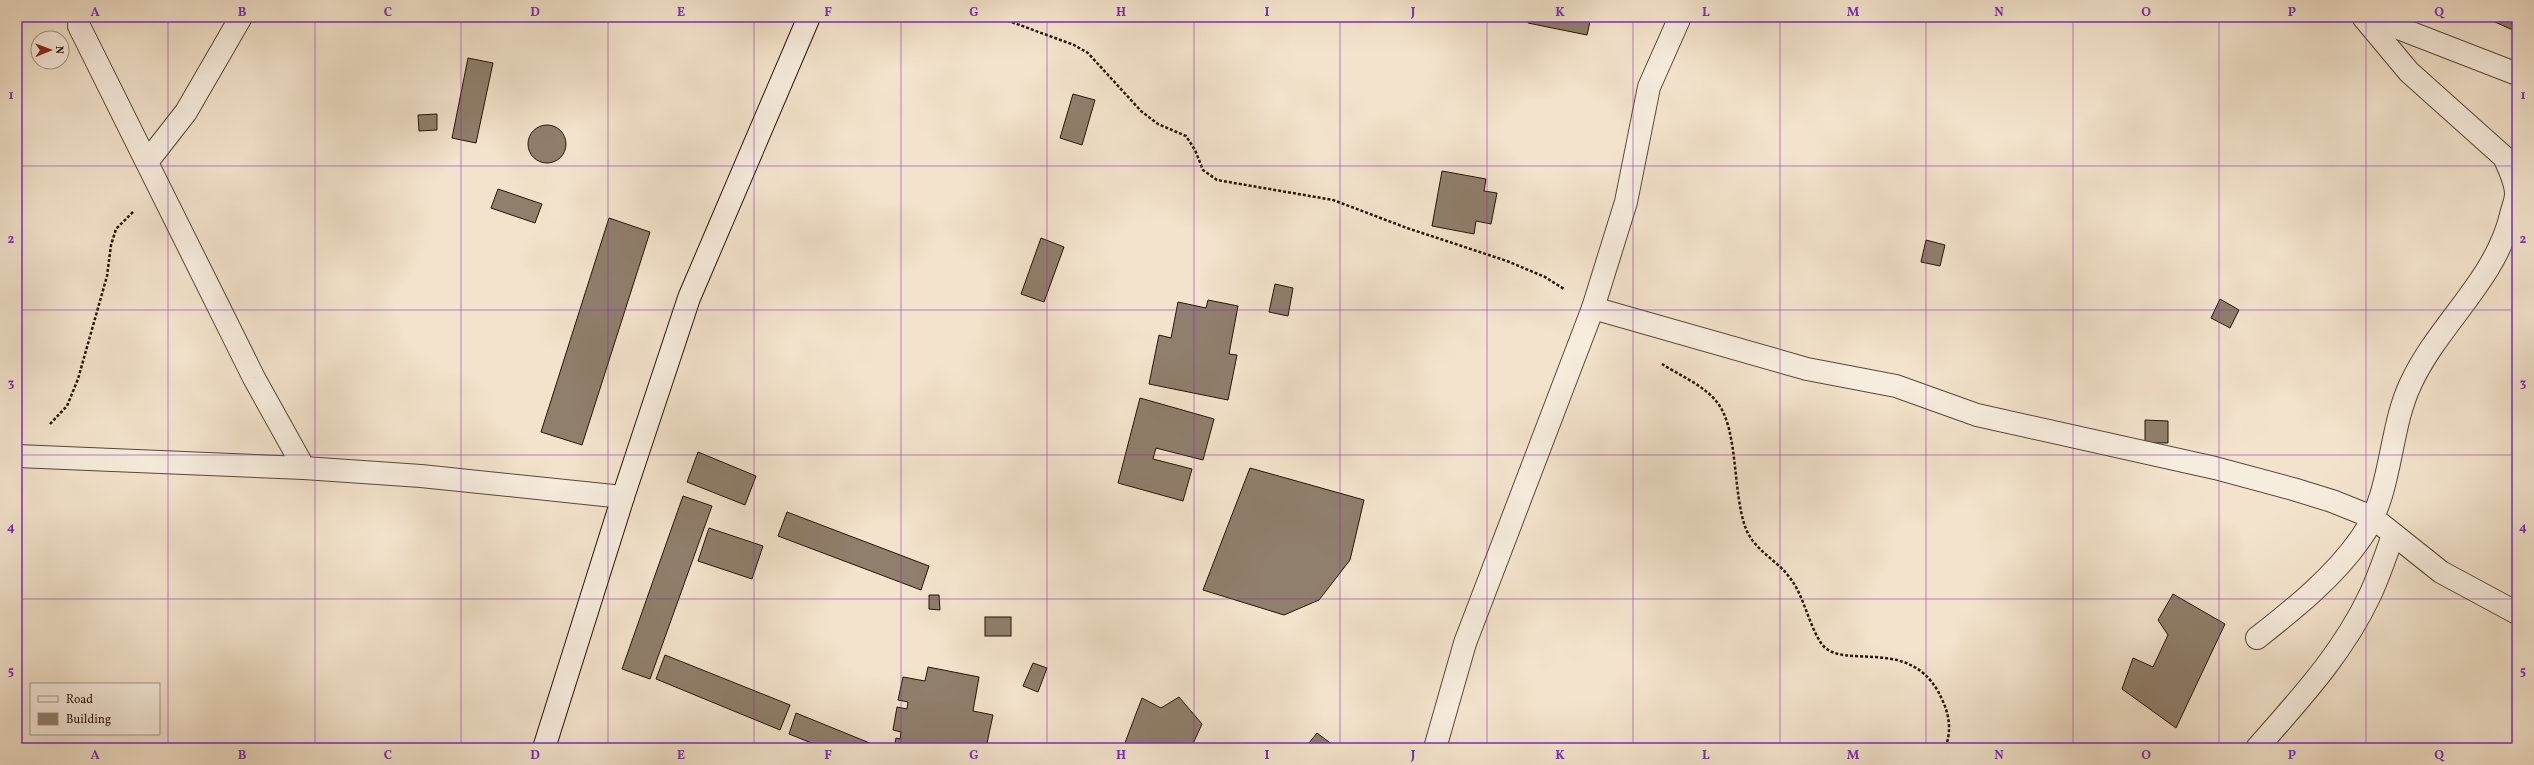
<svg xmlns="http://www.w3.org/2000/svg" width="2534" height="765" viewBox="0 0 2534 765" font-family="Vollkorn,serif">
	<rect width="100%" height="100%" fill="#f3e3cc"/>
	<filter id="stains"><feTurbulence type="fractalNoise" baseFrequency=".005" numOctaves="4"/><feColorMatrix values="0 0 0 0 .2 0 0 0 0 .09 0 0 0 0 .02 0 0 0 .5 -.17"/></filter>
	<radialGradient id="worn" r=".72"><stop offset=".6" stop-color="#630" stop-opacity="0"/><stop offset="1" stop-color="#630" stop-opacity=".3"/></radialGradient>
	<!-- building -->
	<g fill="#907f6c" stroke="#251305">
		<path d="M1529,17H1591L1587,35L1528,23Z"/>
		<path d="M2484,17H2517V32Z"/>
		<path d="M468,58L493,63L476,143L452,138Z"/>
		<path d="M1073,94L1095,100L1082,145L1060,138Z"/>
		<path d="M437,114V130L419,131L418,115Z"/>
		<circle cx="547" cy="144" r="19"/>
		<path d="M1442,171L1486,179L1484,191L1497,193L1491,224L1476,221L1474,234L1432,226Z"/>
		<path d="M498,189L542,204L535,223L491,208Z"/>
		<path d="M609,218L650,232L582,445L541,432Z"/>
		<path d="M1041,238L1064,247L1044,302L1021,294Z"/>
		<path d="M1926,240L1945,245L1940,266L1921,262Z"/>
		<path d="M1275,284L1293,288L1288,316L1269,312Z"/>
		<path d="M2220,299L2239,310L2230,328L2211,318Z"/>
		<path d="M1208,300L1238,306L1229,354L1237,355L1228,400L1149,384L1159,335L1171,338L1178,302L1206,308Z"/>
		<path d="M1140,398L1214,419L1203,460L1156,448L1153,459L1192,469L1183,501L1118,483Z"/>
		<path d="M2145,420L2168,421V443H2145Z"/>
		<path d="M698,452L756,476L745,505L687,482Z"/>
		<path d="M1250,468L1364,500L1350,560L1319,600L1284,615L1203,590Z"/>
		<path d="M683,496L712,506L650,679L622,669Z"/>
		<path d="M787,512L929,566L921,590L778,536Z"/>
		<path d="M709,528L763,546L752,579L698,561Z"/>
		<path d="M2173,594L2225,624L2176,728L2122,689L2133,658L2153,667L2168,635L2158,620Z"/>
		<path d="M929,595H939L940,610L929,609Z"/>
		<rect x="985" y="617" width="26" height="19"/>
		<path d="M665,655L790,705L780,730L656,679Z"/>
		<path d="M1033,663L1047,668L1038,692L1023,686Z"/>
		<path d="M928,667L979,677L973,711L993,715L986,748H894L896,738L900,739L901,732L893,730L897,707L907,709L908,702L898,700L903,677L925,681Z"/>
		<path d="M1179,697L1202,724L1191,748H1123L1142,698L1161,708Z"/>
		<path d="M796,713L882,748H824L789,734Z"/>
		<path d="M1317,733L1337,748H1305Z"/>
	</g>
	<g fill="none" stroke-linecap="round" stroke-linejoin="round">
		<defs>
			<g id="street">
				<path d="M2370,17L2517,74"/>
				<path d="M79,26L254,378L304,468"/>
				<path d="M147,162L186,112L241,17"/>
				<path d="M1593,308L1807,369L1896,386L1977,415L2215,468L2293,489L2332,501L2372,517L2441,572L2517,613"/>
				<path d="M17,456L304,468L421,476L623,497"/>
				<path d="M2257,638C2294,609 2334,577 2361,538C2393,493 2388,431 2411,383C2439,323 2495,281 2511,215C2512,209 2516,201 2516,194C2516,182 2509,168 2504,157L2409,72L2363,17"/>
				<path d="M1435,748L1465,643L1593,308L1626,202L1649,87L1680,17"/>
				<path d="M2257,748C2299,700 2343,653 2370,595C2379,576 2386,555 2393,535"/>
			</g>
			<path id="secondary" d="M544,748L623,497L689,298L809,17"/>
		</defs>
		<!-- street casing -->
		<use href="#street" stroke="#584737" stroke-width="24"/>
		<!-- secondary casing -->
		<use href="#secondary" stroke="#251305" stroke-width="24"/>
		<!-- path -->
		<g stroke="#251305" stroke-width="2.5" stroke-dasharray="3 2" stroke-linecap="butt">
			<path d="M998,17L1074,45L1088,53L1141,111L1158,124L1186,136L1195,150L1203,170L1217,180L1333,200L1407,228L1507,261L1545,277L1564,289"/>
			<path d="M1662,364C1679,375 1703,385 1716,401C1739,427 1732,493 1746,529C1755,551 1776,559 1790,578C1804,596 1808,623 1821,643C1842,674 1915,630 1944,704C1950,718 1951,734 1945,748"/>
			<path d="M50,424L67,406L78,379L107,276L111,245L116,229L134,211"/>
		</g>
		<!-- street -->
		<use href="#street" stroke="#f7edde" stroke-width="22"/>
		<!-- secondary -->
		<use href="#secondary" stroke="#f7edde" stroke-width="22"/>
	</g>
	<!-- grid -->
	<path fill="none" stroke="#7b2cbf" stroke-width="1" stroke-opacity="0.55" d="M168,17V748M315,17V748M461,17V748M608,17V748M754,17V748M901,17V748M1047,17V748M1194,17V748M1340,17V748M1487,17V748M1633,17V748M1780,17V748M1926,17V748M2073,17V748M2219,17V748M2366,17V748M17,166H2517M17,310H2517M17,455H2517M17,599H2517"/>
	<!-- margin -->
	<rect width="2534" height="765" fill="none" stroke="#f3e3cc" stroke-width="44"/>
	<!-- legend -->
	<rect x="30" y="683" width="130" height="52" fill="#f7edde" stroke="#a39687"/>
	<rect x="38" y="696" width="20" height="6" fill="#f7edde" stroke="#a39687"/>
	<text x="66" y="703" font-size="12" fill="#251305">Road</text>
	<rect x="38" y="713" width="20" height="12" fill="#907f6c" stroke="#a39687"/>
	<text x="66" y="723" font-size="12" fill="#251305">Building</text>
	<!-- north arrow -->
	<g transform="translate(50 50) rotate(89)"><circle r="19" fill="#f7edde" stroke="#a39687"/>
	<path d="M0-3L7 15L0 10L-7 15Z" fill="#8f2418"/>
	<text y="-6" font-size="11" font-weight="bold" text-anchor="middle" fill="#251305">N</text>
	</g>
	<rect x="22" y="22" width="2490" height="721" fill="none" stroke="#7b2cbf" stroke-width="1.5"/>
	<g font-size="13" text-anchor="middle" font-weight="bold" fill="#7b2cbf">
		<text x="95" y="16">A</text>
		<text x="242" y="16">B</text>
		<text x="388" y="16">C</text>
		<text x="535" y="16">D</text>
		<text x="681" y="16">E</text>
		<text x="828" y="16">F</text>
		<text x="974" y="16">G</text>
		<text x="1121" y="16">H</text>
		<text x="1267" y="16">I</text>
		<text x="1413" y="16">J</text>
		<text x="1560" y="16">K</text>
		<text x="1706" y="16">L</text>
		<text x="1853" y="16">M</text>
		<text x="1999" y="16">N</text>
		<text x="2146" y="16">O</text>
		<text x="2292" y="16">P</text>
		<text x="2439" y="16">Q</text>
		<text x="11" y="99">1</text>
		<text x="2523" y="99">1</text>
		<text x="11" y="243">2</text>
		<text x="2523" y="243">2</text>
		<text x="11" y="387">3</text>
		<text x="2523" y="387">3</text>
		<text x="11" y="531">4</text>
		<text x="2523" y="531">4</text>
		<text x="11" y="675">5</text>
		<text x="2523" y="675">5</text>
		<text x="95" y="759">A</text>
		<text x="242" y="759">B</text>
		<text x="388" y="759">C</text>
		<text x="535" y="759">D</text>
		<text x="681" y="759">E</text>
		<text x="828" y="759">F</text>
		<text x="974" y="759">G</text>
		<text x="1121" y="759">H</text>
		<text x="1267" y="759">I</text>
		<text x="1413" y="759">J</text>
		<text x="1560" y="759">K</text>
		<text x="1706" y="759">L</text>
		<text x="1853" y="759">M</text>
		<text x="1999" y="759">N</text>
		<text x="2146" y="759">O</text>
		<text x="2292" y="759">P</text>
		<text x="2439" y="759">Q</text>
	</g>
	<rect width="100%" height="100%" filter="url(#stains)"/>
	<rect width="100%" height="100%" fill="url(#worn)"/>
</svg>
